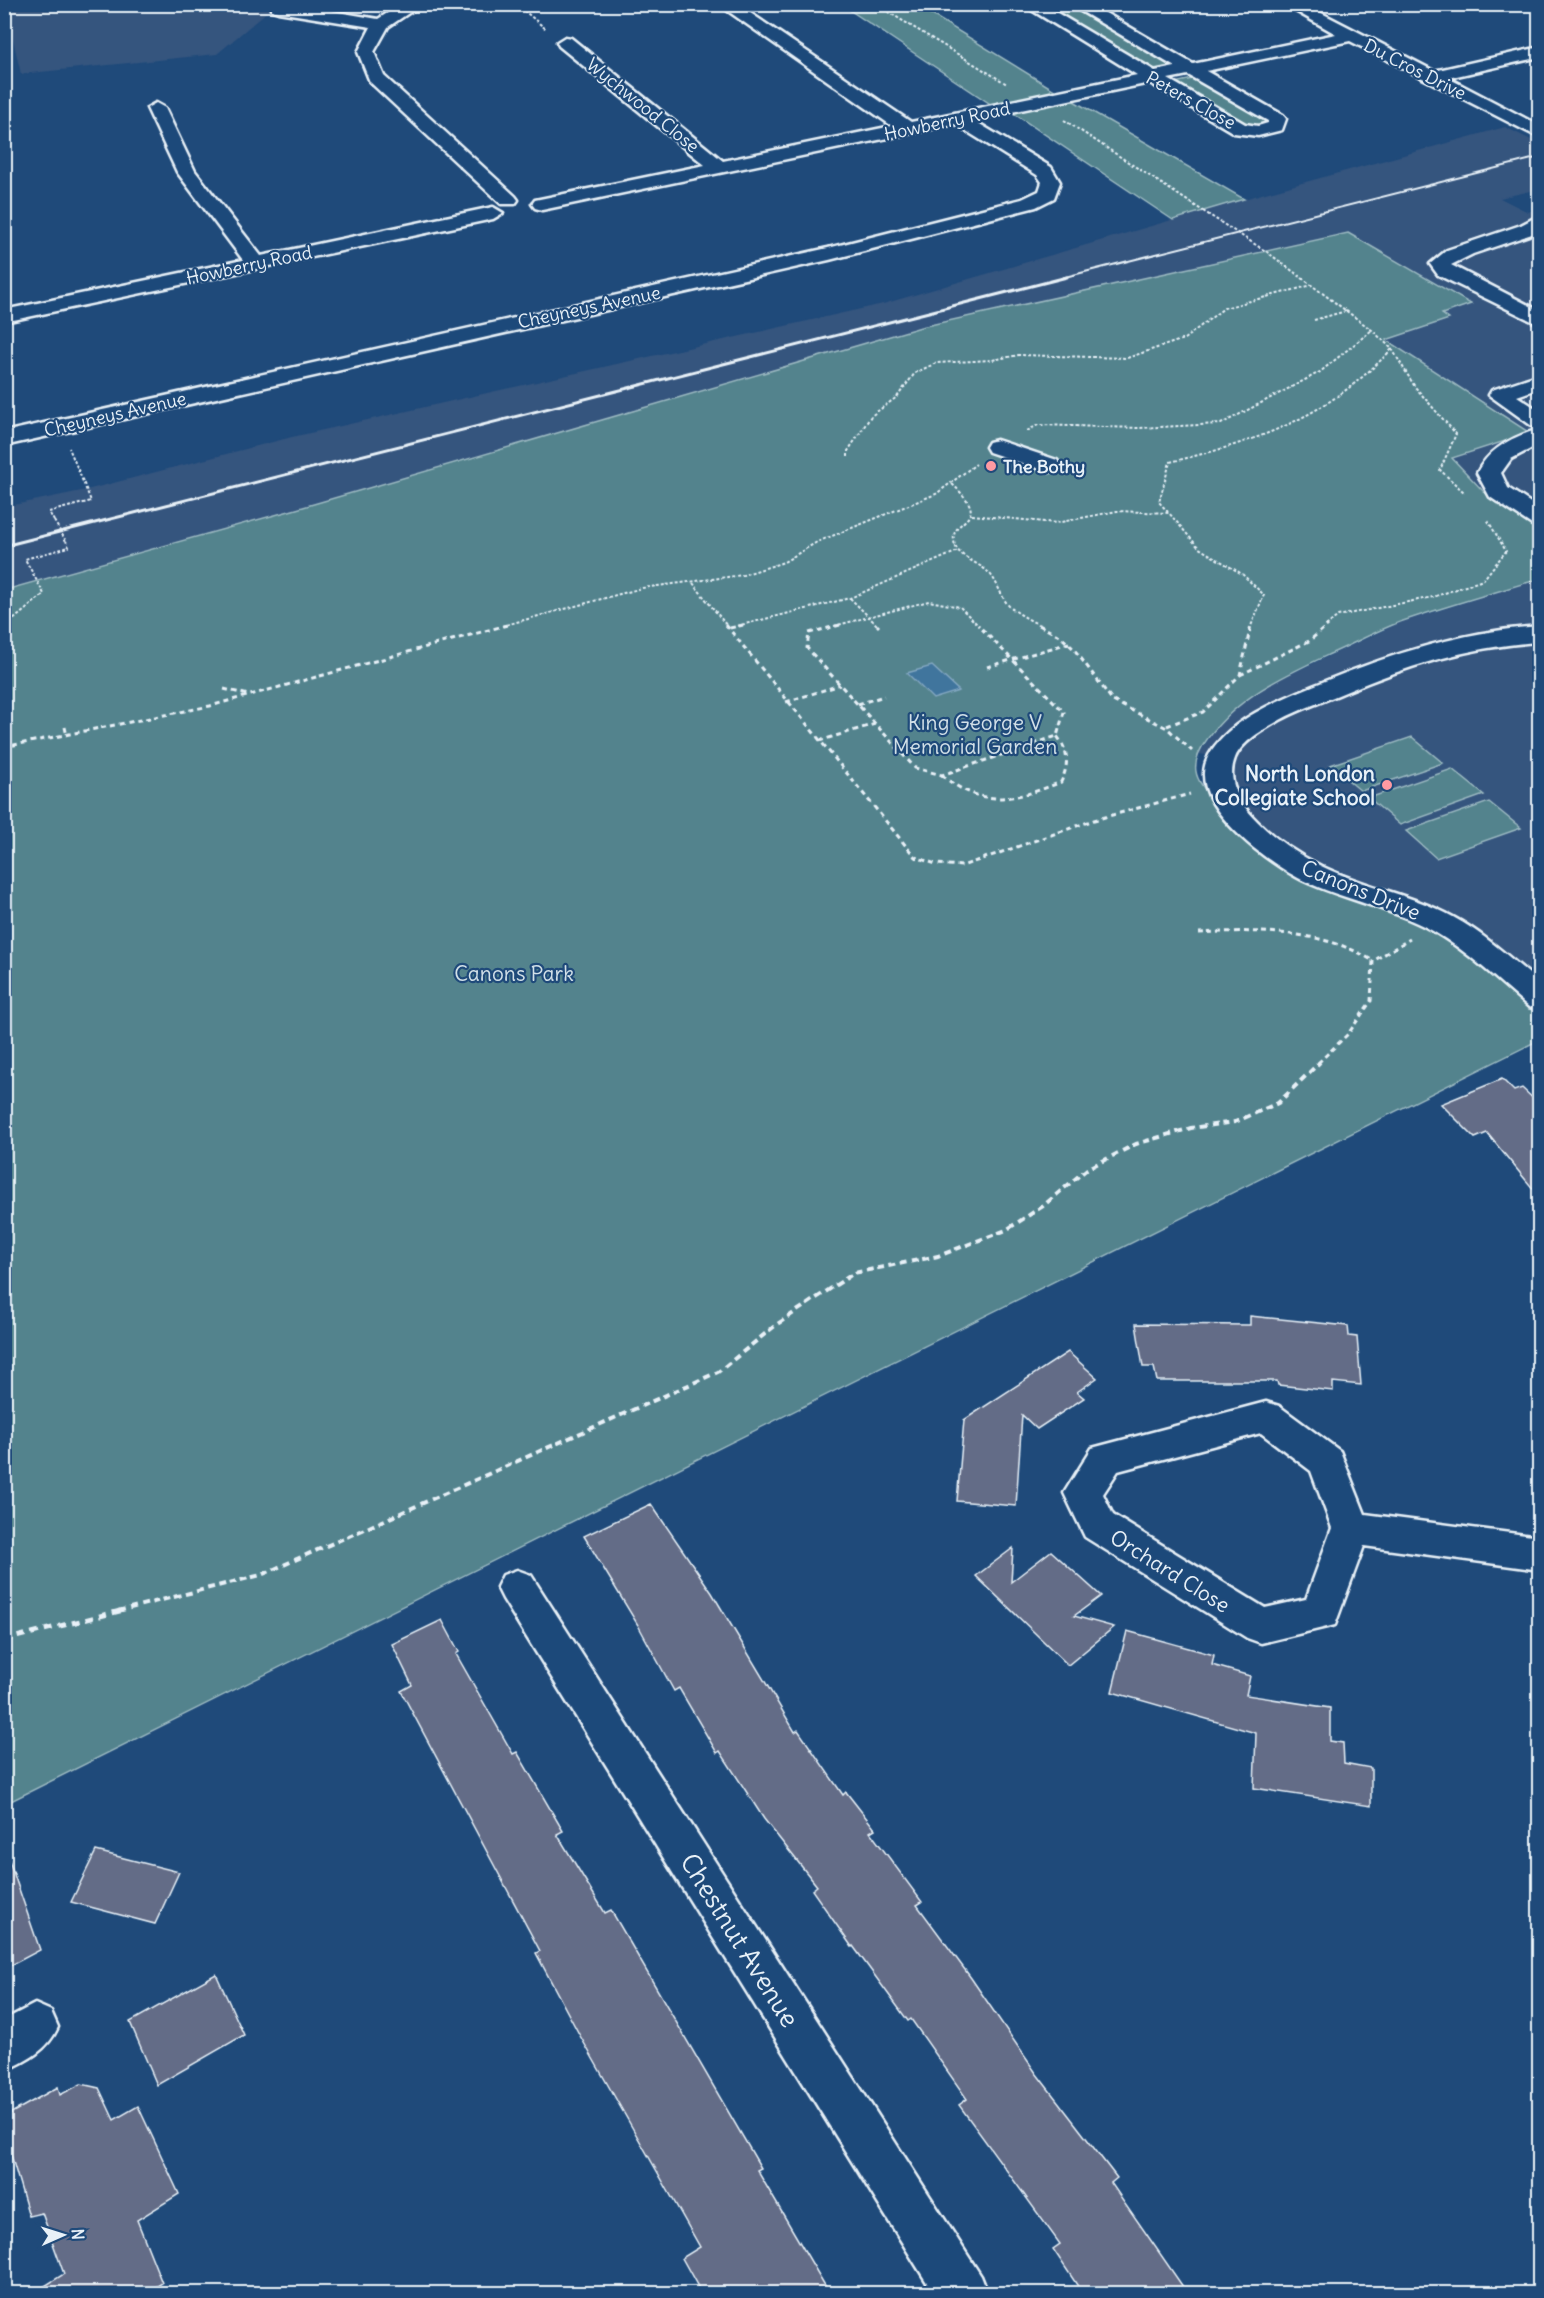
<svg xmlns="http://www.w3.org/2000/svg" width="1544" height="2298" viewBox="0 0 1544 2298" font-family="Delius,sans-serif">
	<rect width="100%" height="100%" fill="#1f4a7a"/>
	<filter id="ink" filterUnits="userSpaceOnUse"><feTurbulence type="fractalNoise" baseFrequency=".0167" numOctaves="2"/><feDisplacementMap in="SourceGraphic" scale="12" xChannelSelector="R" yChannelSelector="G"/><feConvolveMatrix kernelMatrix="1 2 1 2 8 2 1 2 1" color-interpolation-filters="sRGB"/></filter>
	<g filter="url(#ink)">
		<!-- built -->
		<g fill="#34547e">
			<path d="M5,5H275L217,54L21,74Z"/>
			<path d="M1505,127L1539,144V189L1500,198L1528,212L1539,209V525L1484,492L1452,458L1529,432L1386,340L1448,318L1441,315L1470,303L1348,233L921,327L293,510L5,590L4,507L86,490L292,437L883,304L1244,199Z"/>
			<path d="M1539,579V988L1426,906L1296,853L1259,822L1239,796L1231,774V759L1199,754L1222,719L1261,688L1399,623Z"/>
		</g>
		<!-- green -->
		<g fill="#52838d" stroke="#9dbac2" stroke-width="1.5">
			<path d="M842,5H916L1056,91L992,105Z"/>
			<path d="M1040,5H1070L1175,65L1148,70Z"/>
			<path d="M1197,78L1272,122L1250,128L1174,83Z"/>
			<path d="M1072,100L1244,199L1173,220L1013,113Z"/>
			<path d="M1348,233L1471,304L1442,314L1449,319L1386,340L1530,433L1452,458L1484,492L1539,525V579C1493,593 1446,606 1400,622C1376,631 1353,644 1330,654C1283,676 1239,696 1208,738C1189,763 1192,780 1216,800L1364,901L1444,934L1539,1010V1040L5,1804V590L293,510L921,327Z"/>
			<path d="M1412,737L1443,763L1361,791L1330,765Z"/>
			<path d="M1452,769L1484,795L1400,825L1369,798Z"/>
			<path d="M1489,802L1521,828L1436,858L1406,831Z"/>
		</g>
		<!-- water -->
		<path fill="#40759d" stroke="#83a7c1" stroke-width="1.5" d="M932,666L959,691L933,699L907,673Z"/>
		<!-- building -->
		<g fill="#646c87" stroke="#e8f1f8" stroke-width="1.5">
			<path d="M1502,1079L1514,1091L1522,1088L1539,1104V1196L1487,1133L1475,1138L1441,1104Z"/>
			<path d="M1250,1316L1348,1326L1349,1336L1357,1337L1361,1385L1333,1382V1391L1278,1385L1277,1381H1157L1154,1367H1143L1136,1324L1250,1325Z"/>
			<path d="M1068,1352L1097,1378L1077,1392L1084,1398L1037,1429L1022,1415L1016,1506L957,1501L964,1420Z"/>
			<path d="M651,1504L712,1593L795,1732L798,1730L843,1795L846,1792L875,1829L870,1832L922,1902L917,1905L971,1978L1036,2073L1117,2178L1111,2183L1188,2294H1083L1053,2249L1060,2244L959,2105L967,2099L911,2019L908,2021L853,1946L852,1947L812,1890L817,1886L764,1819L720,1751L717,1753L679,1688L674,1691L638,1625L584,1536Z"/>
			<path d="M1013,1548L1011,1582L1051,1551L1101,1596L1074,1616L1114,1627L1068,1665L976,1576Z"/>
			<path d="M442,1620L459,1652L456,1654L513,1754L517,1752L563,1831L557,1834L605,1913L611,1910L761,2168L757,2170L830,2294H702L682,2258L700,2247L579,2034L536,1953L540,1951L401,1691L412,1685L392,1644Z"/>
			<path d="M1127,1631L1214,1655L1212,1665L1250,1676L1246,1695L1330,1708V1741L1343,1743L1344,1763L1371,1768V1806L1254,1788L1256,1733L1112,1692Z"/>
			<path d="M96,1851L179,1872L155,1924L71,1902Z"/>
			<path d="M9,1860L40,1950L4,1969V1861Z"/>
			<path d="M216,1974L244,2035L157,2085L130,2022Z"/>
			<path d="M81,2084L99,2088L114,2120L138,2106L179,2194L137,2220L162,2283L145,2294H32L64,2274L42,2213L29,2216L4,2131V2117L58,2087L60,2095Z"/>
		</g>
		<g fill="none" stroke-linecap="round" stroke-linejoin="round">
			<defs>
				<g id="minor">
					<path d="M272,4H292L378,19L402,4H422L388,27L374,52L384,76L515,196L518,200L515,204H501L370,82L358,52L371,27L278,12L272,10Z"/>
					<path d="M718,4H737L911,122L1137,75L1022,4H1042L1155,71L1175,67L1069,4H1090L1193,64L1336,34L1283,4H1304L1434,71L1540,47V57L1448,78L1540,126V138L1350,41L1206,71L1283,115L1286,119L1282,130L1258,136L1234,133L1150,83L973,120L1051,167L1060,182L1054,198L1036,207L829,260L4,446V432L828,248L1022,199L1039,191L1042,182L1037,175L955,124L542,210L535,208L532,204L535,200L705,165L559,46L557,42L565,37L571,38L723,161L892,126ZM1188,75L1268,121V123L1258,126L1245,124L1168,79Z"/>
					<path d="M156,103L165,108L195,171L261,256L493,207L503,213L493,219L4,322V310L243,260L177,172L147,108Z"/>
					<path d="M1540,215V230L1535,233L1473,254L1451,265L1540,311V325L1438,275L1430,264L1447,250L1521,225Z"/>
					<path d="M1540,374V388L1517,396L1540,411V428L1532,426L1489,395L1492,390Z"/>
					<path d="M1540,429V444L1511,459L1501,473L1508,488L1540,509V527L1532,525L1490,497L1477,473C1489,448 1514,436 1540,429Z"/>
					<path d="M997,440L1057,460L1060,465L1057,470L1049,472L989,452L986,447L989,442Z"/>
					<path d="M1540,626V642C1470,646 1407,666 1343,693C1322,702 1300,709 1280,720C1265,729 1242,741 1235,758C1217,803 1287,849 1321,866C1364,887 1411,894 1453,917C1485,934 1512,960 1540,983V1010L1529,1007C1498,981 1468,951 1433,931C1392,908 1344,900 1302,880C1270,864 1202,814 1204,773C1205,747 1234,725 1255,713C1277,700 1301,691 1325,681C1395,653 1464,631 1540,626Z"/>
					<path d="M1266,1402L1279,1406L1340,1451L1365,1514L1540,1537V1570L1364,1546L1335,1625L1261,1643L1247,1638L1085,1537L1064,1493L1092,1448ZM1261,1433L1311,1471L1332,1528L1306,1599L1265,1608L1113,1515L1103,1494L1118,1471Z"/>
					<path d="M517,1570L531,1575L981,2276L988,2294H934L503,1599L497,1587L503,1575Z"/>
					<path d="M35,2004L51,2011L58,2027C48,2050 27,2061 4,2071V2020Z"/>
				</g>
			</defs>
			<!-- minor casing -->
			<use href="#minor" stroke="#e8f1f8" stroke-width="5"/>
			<!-- path-far3 -->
			<g stroke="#e8f1f8" stroke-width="2" stroke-dasharray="3 2" stroke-linecap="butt">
				<path d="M516,4L546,29"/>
				<path d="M875,4L1007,84"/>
				<path d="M1064,120L1203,211"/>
				<path d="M1314,320L1346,311"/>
				<path d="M1392,349L1415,387L1456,434L1440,470L1465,493"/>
				<path d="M1027,431L1038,425L1138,428L1221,424L1320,372L1372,330"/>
				<path d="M848,457V451L871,416L897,397L915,373L936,363L992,360L1019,355L1127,358L1184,339L1224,308L1312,285"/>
				<path d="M952,484C995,523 950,517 954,541C956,557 978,562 988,572C998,581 1000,597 1010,607C1020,615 1031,621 1042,626"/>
				<path d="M1168,512L1159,502L1170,462C1260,441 1326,418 1392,349L1372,330L1267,252"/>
				<path d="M972,515L1056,523L1117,511L1169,513L1199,548L1242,574L1264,595L1251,626"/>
				<path d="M54,521L49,512L91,501L69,448"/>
				<path d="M693,583L727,626"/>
				<path d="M850,598L878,626"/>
				<path d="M6,626L44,594L25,559L69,547L66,541"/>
				<path d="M502,626L642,588L743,575L784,562L817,542L936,494L976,464"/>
				<path d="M737,626L850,598L958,551"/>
				<path d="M834,626L929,601L960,607L979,626"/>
				<path d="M1326,626L1338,616L1433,597L1483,580L1506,551L1487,519"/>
			</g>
			<!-- path-far2 -->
			<g stroke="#e8f1f8" stroke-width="3" stroke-dasharray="5 4" stroke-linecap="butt">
				<path d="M726,625L915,857L936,864L962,866L1094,820L1190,794"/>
				<path d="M840,625L809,633L807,648L915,768L942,775L1057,736L1064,712L978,625"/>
				<path d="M877,625L879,627"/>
				<path d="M1039,625L1061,637L1074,649L1113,701L1167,728L1192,751"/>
				<path d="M4,628L8,625"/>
				<path d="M730,628L743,625"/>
				<path d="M987,667L1069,643"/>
				<path d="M1240,675L1309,641L1328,625"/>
				<path d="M224,689L249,695"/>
				<path d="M786,702L840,685"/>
				<path d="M858,704L884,696"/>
				<path d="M1167,726L1203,712L1240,675L1251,625"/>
				<path d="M65,727L67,736"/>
				<path d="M990,740L1004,753"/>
				<path d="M819,741L875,724"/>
				<path d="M4,747L210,706L507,625"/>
				<path d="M942,775C981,809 1016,800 1061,782C1069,764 1069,752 1057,736"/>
				<path d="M1199,933C1256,930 1324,929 1373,961"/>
				<path d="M1318,1063L1348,1034L1371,1001L1373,961L1410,939"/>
			</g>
			<!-- path-far1 -->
			<path stroke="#e8f1f8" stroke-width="4" stroke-dasharray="7 4.5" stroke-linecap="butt" d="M118,1611L261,1575L718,1372L776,1325L854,1273L938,1256L1006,1230L1043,1206L1087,1169L1136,1144L1191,1128L1235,1122L1278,1103L1320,1062"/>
			<!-- path -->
			<path stroke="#e8f1f8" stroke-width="5" stroke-dasharray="8 6" stroke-linecap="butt" d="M4,1640L124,1610"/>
			<!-- minor -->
			<use href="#minor" fill="#1f4a7a" fill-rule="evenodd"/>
			<!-- rail-far1 -->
			<path stroke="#e8f1f8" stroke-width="2" d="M1061,278L1540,157"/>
			<!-- rail -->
			<path stroke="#e8f1f8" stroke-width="3" d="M4,546L1067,277"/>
			<!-- path-bridge -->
			<g stroke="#e8f1f8" stroke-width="2" stroke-dasharray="3 2" stroke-linecap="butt">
				<path d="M1203,211L1267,252"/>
				<path d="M54,521L66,541"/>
			</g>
		</g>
	</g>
	<!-- markers -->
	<g fill="#ff9aa2" stroke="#1f4a7a" stroke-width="2">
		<circle cx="991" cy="466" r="6"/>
		<circle cx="1387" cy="785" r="6"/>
	</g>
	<g text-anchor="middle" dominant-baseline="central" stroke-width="4.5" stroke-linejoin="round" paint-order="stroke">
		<!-- far-street labels -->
		<g font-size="18" fill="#e8f1f8" stroke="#1f4a7a">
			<text transform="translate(1415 69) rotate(27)">Du Cros Drive</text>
			<text transform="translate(1191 100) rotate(29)">Peters Close</text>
			<text transform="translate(643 105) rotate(39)">Wychwood Close</text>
			<text transform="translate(947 121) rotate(-12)">Howberry Road</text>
			<text transform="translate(249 265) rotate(-12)">Howberry Road</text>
			<text transform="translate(589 307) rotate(-12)">Cheyneys Avenue</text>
			<text transform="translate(115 414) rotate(-13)">Cheyneys Avenue</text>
		</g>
		<!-- far-poi labels -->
		<g font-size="18" font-weight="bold" fill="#e8f1f8" stroke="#1f4a7a" text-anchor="start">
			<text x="1003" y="466">The Bothy</text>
		</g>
		<!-- park labels -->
		<g font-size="21" fill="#d2e0e8" stroke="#1f4a7a">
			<text x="975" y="722">King George V<tspan x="975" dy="24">Memorial Garden</tspan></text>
			<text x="514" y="973">Canons Park</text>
		</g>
		<!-- poi labels -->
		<g font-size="21" font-weight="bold" fill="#e8f1f8" stroke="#1f4a7a" text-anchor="end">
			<text x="1375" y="773">North London<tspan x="1375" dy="24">Collegiate School</tspan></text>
		</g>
		<!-- street labels -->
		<g font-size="21" fill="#e8f1f8" stroke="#1f4a7a">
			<text transform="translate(1361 890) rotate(22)">Canons Drive</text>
			<text transform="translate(1170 1571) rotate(32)">Orchard Close</text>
		</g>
		<!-- near-street labels -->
		<g font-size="26" fill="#e8f1f8" stroke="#1f4a7a">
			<text transform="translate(740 1940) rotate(58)">Chestnut Avenue</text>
		</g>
	</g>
	<!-- margin -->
	<rect width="1544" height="2298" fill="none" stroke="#1f4a7a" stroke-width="24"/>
	<rect x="12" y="12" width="1520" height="2274" fill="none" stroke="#e8f1f8" stroke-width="2" filter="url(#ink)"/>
	<!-- north arrow -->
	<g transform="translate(63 2235) rotate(87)" stroke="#1f4a7a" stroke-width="4.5" paint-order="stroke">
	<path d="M0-4.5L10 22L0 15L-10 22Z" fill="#e8f1f8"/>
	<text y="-9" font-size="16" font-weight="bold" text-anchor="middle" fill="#e8f1f8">N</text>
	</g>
</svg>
